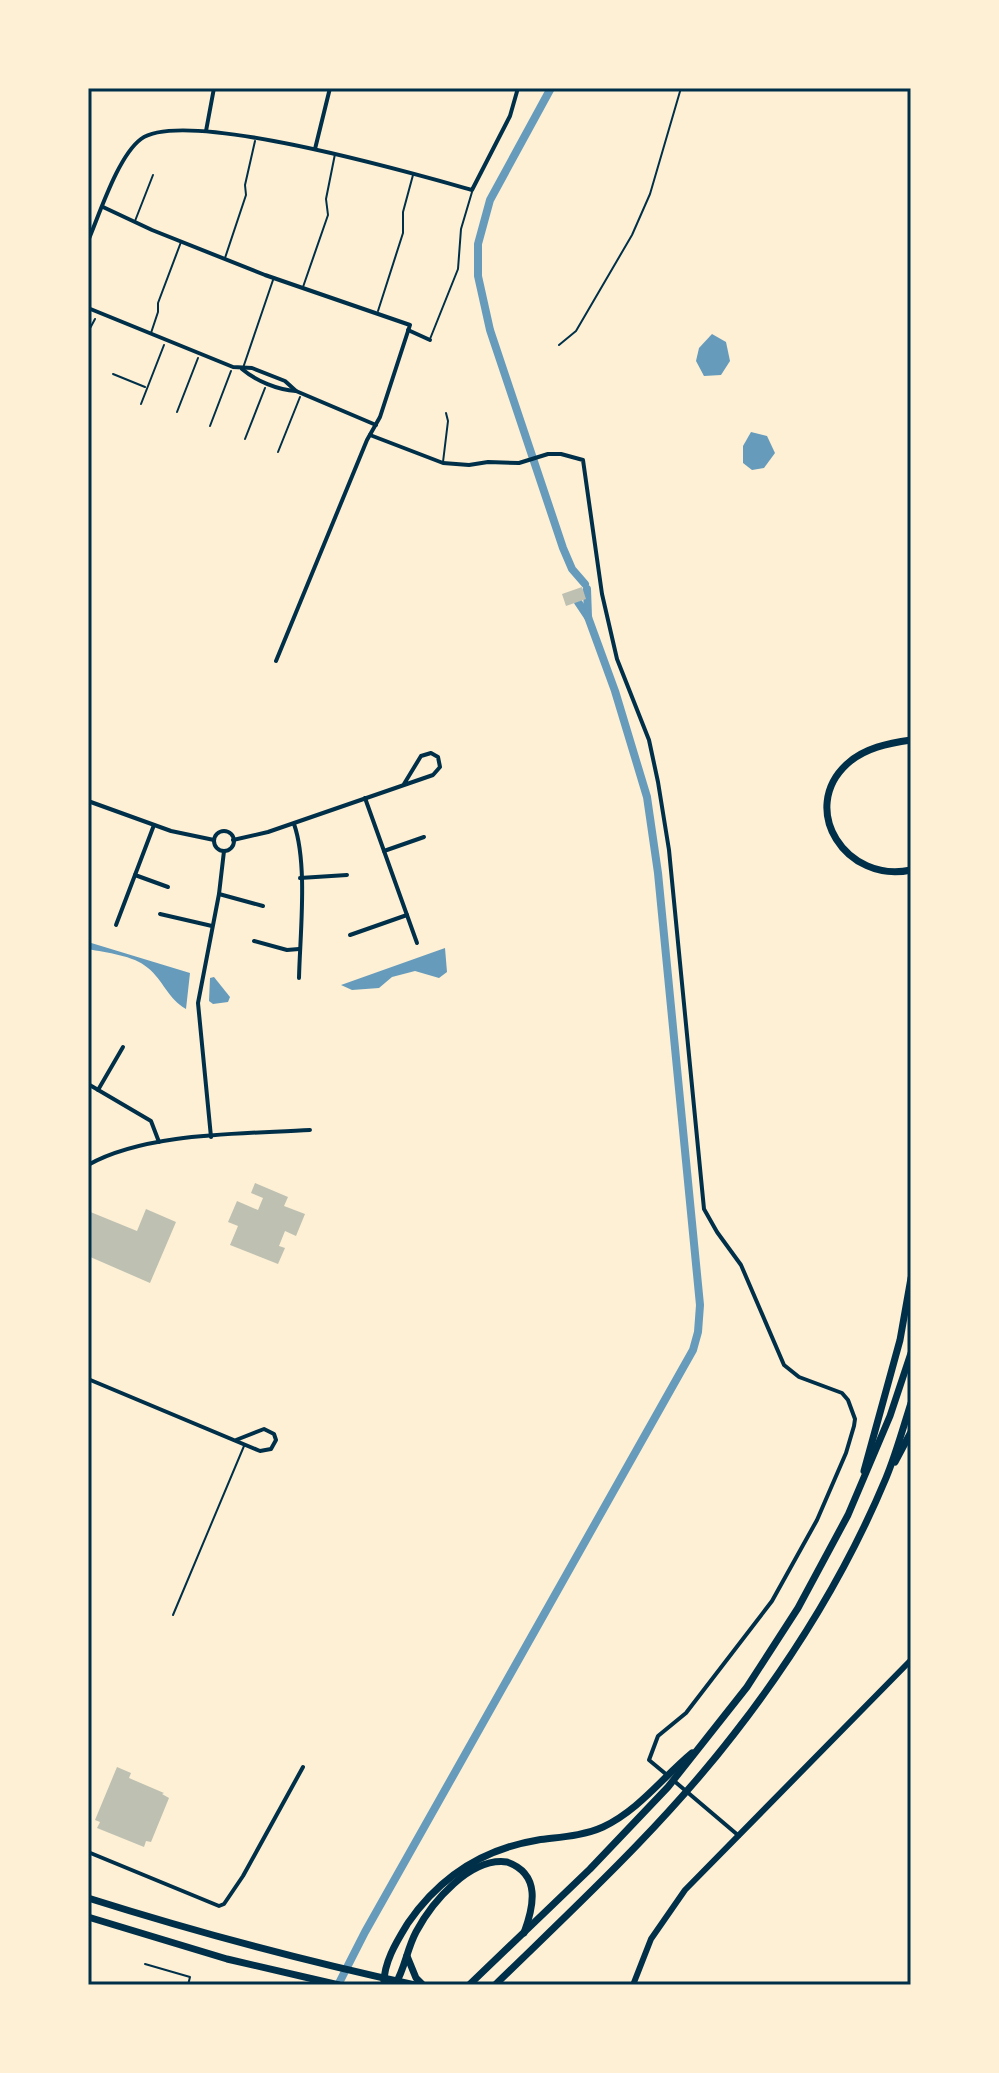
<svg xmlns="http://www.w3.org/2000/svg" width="999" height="2073" viewBox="0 0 999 2073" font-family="Georgia,serif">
	<rect width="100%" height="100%" fill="#fdf0d5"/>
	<!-- water -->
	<g fill="#669bbc">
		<path d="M712,334L726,342L730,361L721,375L704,376L696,361L699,348Z"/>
		<path d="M751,432L767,436L775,453L764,468L752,470L743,463V446Z"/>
		<path d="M88,942L190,973L186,1009C168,999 163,980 148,968C133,955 107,953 88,949Z"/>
		<path d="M445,948L447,972L439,978L415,971L392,977L379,988L352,990L341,985Z"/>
		<path d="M214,977L230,997L228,1002L213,1004L209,1001L210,978Z"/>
	</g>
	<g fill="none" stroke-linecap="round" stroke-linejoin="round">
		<!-- canal -->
		<g stroke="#669bbc" stroke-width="8">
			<path d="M551,88L490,200L478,244V276L490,330L563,548L572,569L585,584"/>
			<path d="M578,602L588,617"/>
			<path d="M338,1985L365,1932L693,1350L698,1332L700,1305L658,873L647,797L615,691L588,617L587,589"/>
		</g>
	</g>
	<!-- building -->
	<g fill="#bec0b2">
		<path d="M582,587L586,599L566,606L562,594Z"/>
		<path d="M255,1183L288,1197L284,1206L305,1214L296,1236L285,1231L279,1246L285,1248L278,1264L230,1245L238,1226L228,1222L237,1201L258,1210L263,1198L251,1193Z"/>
		<path d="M146,1209L176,1222L150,1283L88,1256V1211L137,1231Z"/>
		<path d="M117,1767L131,1773L129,1778L164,1793L162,1794L169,1798L151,1842L146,1841L144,1847L97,1828L100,1822L95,1820Z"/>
	</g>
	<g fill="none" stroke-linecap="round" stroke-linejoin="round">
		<!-- path -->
		<g stroke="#003049" stroke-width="2">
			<path d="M88,332L95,319"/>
			<path d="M559,345L576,331L632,235L650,194L681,88"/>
			<path d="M113,374L145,387"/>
			<path d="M141,404L164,345"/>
			<path d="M177,412L198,358"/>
			<path d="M210,426L231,371"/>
			<path d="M245,439L265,388"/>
			<path d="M278,452L300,397"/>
		</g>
		<!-- service -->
		<g stroke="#003049" stroke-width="2">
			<path d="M135,221L153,175"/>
			<path d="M225,258L246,195L245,185L255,141"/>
			<path d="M303,287L328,215L326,199L335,154"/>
			<path d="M378,311L403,233V212L413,175"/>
			<path d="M151,333L158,312V303L181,242"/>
			<path d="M430,339L458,269L461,229L472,192"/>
			<path d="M243,368L273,280"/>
			<path d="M443,462L448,421L446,413"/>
			<path d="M173,1615L244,1446"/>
			<path d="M145,1964L190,1977L188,1985"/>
		</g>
		<!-- minor -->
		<g stroke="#003049" stroke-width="4">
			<path d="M206,131L214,88"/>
			<path d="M315,149L330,88"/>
			<path d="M103,207L152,230L265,275L410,325L380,417L367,440L276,661"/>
			<path d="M88,241C100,213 118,156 141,139C184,107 415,174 472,190L510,116L518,88"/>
			<path d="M88,308L233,367L252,368L285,381L296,391"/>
			<path d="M408,330L430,340"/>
			<path d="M242,369C256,381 278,390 296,391L376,425"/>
			<path d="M370,435L443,463L469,465L488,462L519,463L548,454H561L583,460L602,594L617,659L649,740L658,782L669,850L704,1209L717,1232L741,1265L784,1365L799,1377L842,1393L848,1400L855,1419L854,1426L846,1453L817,1520L772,1601L686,1713L658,1736L649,1760L667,1775"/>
			<path d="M365,798L417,943"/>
			<path d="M88,801L171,831L214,840"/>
			<path d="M294,824C308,864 300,934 299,978"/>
			<circle cx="224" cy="841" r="10"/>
			<path d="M233,840L268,832L433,775L440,767L438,757L431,753L421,756L404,784"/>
			<path d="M384,851L424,837"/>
			<path d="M135,875L168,887"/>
			<path d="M300,878L347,875"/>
			<path d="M219,894L263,906"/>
			<path d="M160,914L212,926"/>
			<path d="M116,925L154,825"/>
			<path d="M350,935L407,915"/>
			<path d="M254,941L287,950L299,949"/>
			<path d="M88,1084L151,1121L159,1142"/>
			<path d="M98,1090L123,1047"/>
			<path d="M211,1137L198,1003L219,894L224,851"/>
			<path d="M88,1165C146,1132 244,1134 310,1130"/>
			<path d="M88,1379L260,1451L271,1449L276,1440L274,1434L264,1429L236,1440"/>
			<path d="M673,1780L739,1836"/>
			<path d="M88,1852L219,1906L224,1904L243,1876L303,1767"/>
		</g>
		<!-- secondary -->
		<path stroke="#003049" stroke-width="6" d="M633,1985L651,1939L685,1890L911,1660"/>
		<!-- primary -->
		<g stroke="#003049" stroke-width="7">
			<path d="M88,1898C196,1932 304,1961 415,1985"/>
			<path d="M88,1917L227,1959L339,1985"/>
		</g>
		<!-- trunk -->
		<g stroke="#003049" stroke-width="7">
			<path d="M911,740C889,743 864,748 847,764C798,809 846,884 911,870"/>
			<path d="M895,1462L911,1432"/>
			<path d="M864,1471L900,1340L911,1278"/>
			<path d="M407,1956L416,1978L423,1985"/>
			<path d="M384,1985C383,1963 397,1941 408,1923C439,1878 483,1849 538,1840C560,1837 583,1836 603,1827C639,1810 663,1777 692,1753"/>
			<path d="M395,1985C405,1968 407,1949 416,1932C432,1902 470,1857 507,1862C541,1874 534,1906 524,1933"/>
			<path d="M469,1985L590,1869L668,1787L747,1687L798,1608L848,1515L890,1416L911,1353"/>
			<path d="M495,1985C577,1905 663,1826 734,1734C794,1657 848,1569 886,1478C896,1454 903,1428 911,1403"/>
		</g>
	</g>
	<!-- border -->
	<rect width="999" height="2073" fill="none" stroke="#fdf0d5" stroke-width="180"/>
	<rect x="90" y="90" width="819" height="1893" fill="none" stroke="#003049" stroke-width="3"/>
</svg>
